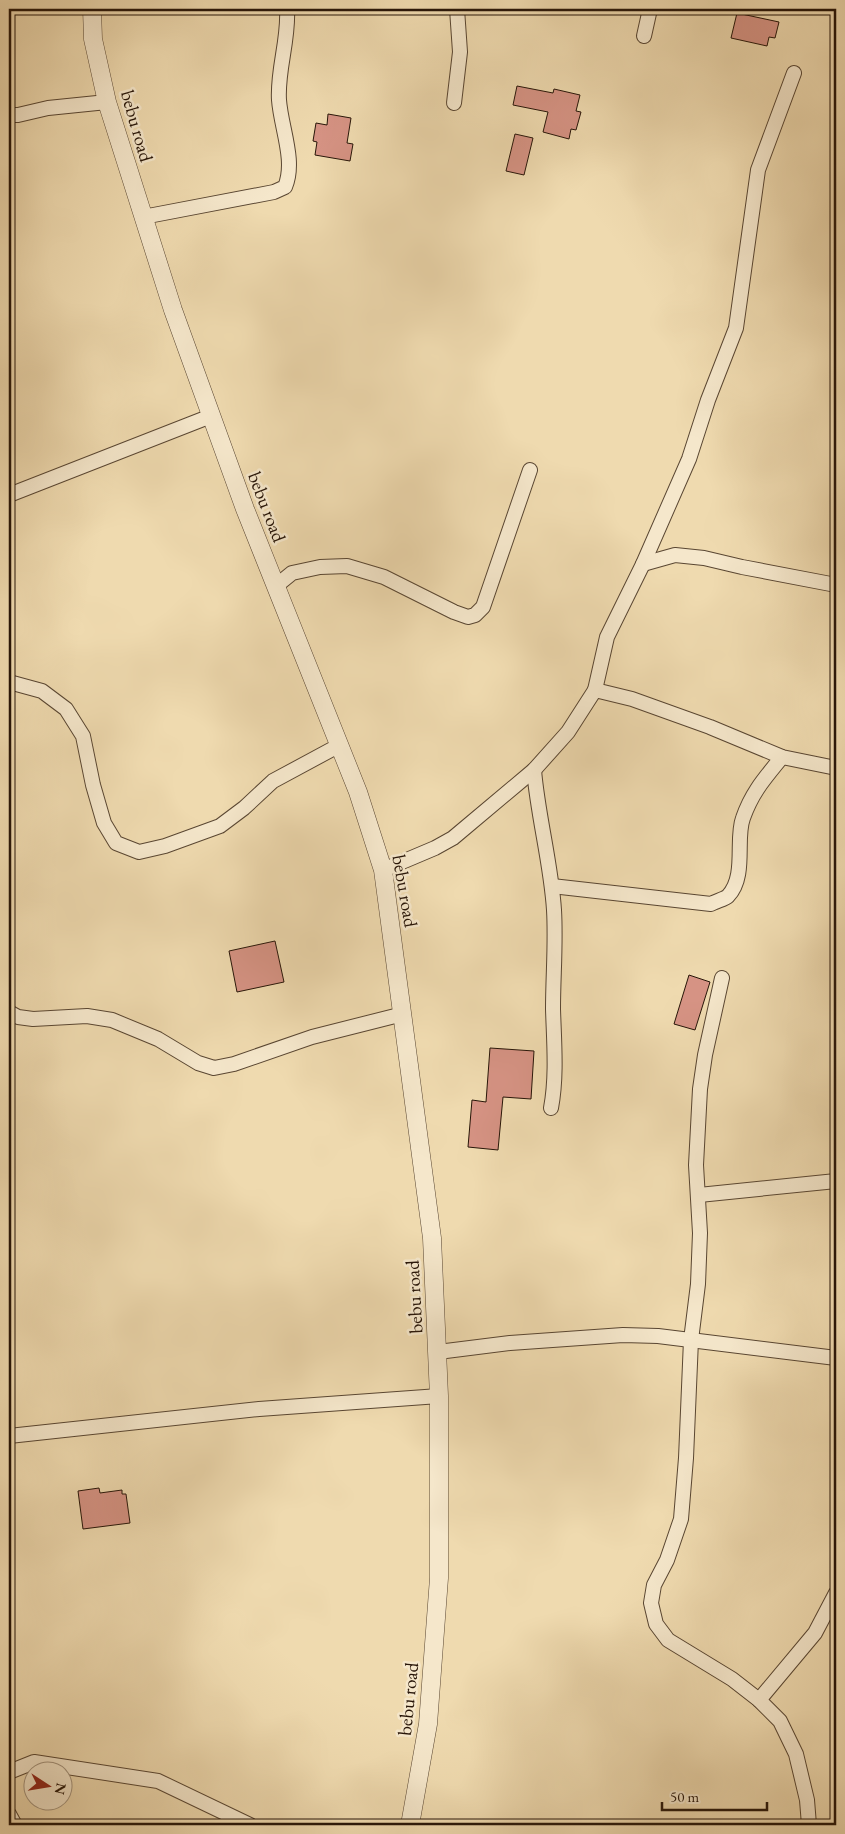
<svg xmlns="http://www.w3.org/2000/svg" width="845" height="1834" viewBox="0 0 845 1834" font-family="'EB Garamond',serif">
	<rect width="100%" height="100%" fill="#efdaaf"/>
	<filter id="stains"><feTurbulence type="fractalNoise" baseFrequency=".004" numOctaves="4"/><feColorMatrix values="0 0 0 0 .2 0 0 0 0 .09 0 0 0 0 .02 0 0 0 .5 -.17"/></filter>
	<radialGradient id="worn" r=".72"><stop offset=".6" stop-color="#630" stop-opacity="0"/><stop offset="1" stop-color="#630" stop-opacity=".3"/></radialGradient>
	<!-- building -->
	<g fill="#d69384" stroke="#271508">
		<path d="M737,13L779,22L775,38L769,37L767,46L731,38Z"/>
		<path d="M517,86L553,93L554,89L580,95L576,111L581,112L576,130L571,129L569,139L543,132L548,112L513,105Z"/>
		<path d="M328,114L351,118L347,143L353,144L350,161L315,155L317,142L313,141L316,123L327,125Z"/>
		<path d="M515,134L533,138L524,175L506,171Z"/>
		<path d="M275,941L284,982L237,992L229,951Z"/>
		<path d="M689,975L710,982L695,1030L674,1024Z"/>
		<path d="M490,1048L534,1051L531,1099L503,1097L498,1150L468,1147L472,1100L486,1102Z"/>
		<path d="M99,1488L100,1493L122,1490V1494H126L130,1523L83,1529L78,1491Z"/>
	</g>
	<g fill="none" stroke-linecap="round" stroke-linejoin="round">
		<defs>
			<g id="minor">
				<path d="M644,36L650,9"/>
				<path d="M454,103L460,52L457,9"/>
				<path d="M9,115H18L48,108L107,102"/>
				<path d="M143,217L274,192L285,187C296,161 281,128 279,100C277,70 289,40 287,9"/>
				<path d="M9,495L211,416"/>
				<path d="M643,564L675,555L704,558L742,567L836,585"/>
				<path d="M276,586L292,573L320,567L347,566L384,577L454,612L468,617L475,615L483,607L530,470"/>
				<path d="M9,682L42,691L66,709L83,736L93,785L104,823L116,843L139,852L165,846L220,826L244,808L273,781L338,746"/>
				<path d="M595,690L607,637L643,564L689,459L708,400L736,328L758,170L794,73"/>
				<path d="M534,770C538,817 551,863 554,910C556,943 553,976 553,1009C554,1042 557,1076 551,1108"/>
				<path d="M383,870L435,848L453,838L534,770L568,732L595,690L632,699L710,727L782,757L836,768"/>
				<path d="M552,886L711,904C716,901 725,899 728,896C747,876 735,839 743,818C752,792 765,778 782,757"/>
				<path d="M722,978L705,1055L700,1089L696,1165L700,1233L698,1284L691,1340L686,1458L681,1519L667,1560L654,1585L651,1603L656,1624L668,1640L732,1679L759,1700L780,1721L796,1754L807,1800L809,1825"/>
				<path d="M9,1012L18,1017L33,1019L87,1016L112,1020L158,1039L198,1063L214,1068L234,1064L312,1037L403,1014"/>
				<path d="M699,1195L836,1181"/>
				<path d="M438,1352L510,1343L623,1335L658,1336L836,1358"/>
				<path d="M9,1436L259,1409L439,1396"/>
				<path d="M759,1700L815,1633L836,1593"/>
				<path d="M9,1772L34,1762L158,1781L250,1825"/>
				<path d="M9,1814L15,1825"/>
			</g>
			<path id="tertiary" d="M92,9L93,39L107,102L173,310L245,509L358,792L383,870L432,1238L439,1396V1578L428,1724L410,1825"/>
		</defs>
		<!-- minor casing -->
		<use href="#minor" stroke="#594632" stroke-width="16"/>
		<!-- tertiary casing -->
		<use href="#tertiary" stroke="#594632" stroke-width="19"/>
		<!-- minor -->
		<use href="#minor" stroke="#f5e7cb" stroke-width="14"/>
		<!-- tertiary -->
		<use href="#tertiary" stroke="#f5e7cb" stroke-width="18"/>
	</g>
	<g text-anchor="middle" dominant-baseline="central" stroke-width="5" stroke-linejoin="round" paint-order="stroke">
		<!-- street labels -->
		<g font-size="19" fill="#271508" stroke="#f5e7cb">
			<text transform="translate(137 126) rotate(74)">bebu road</text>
			<text transform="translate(267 507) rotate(69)">bebu road</text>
			<text transform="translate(405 891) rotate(80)">bebu road</text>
			<text transform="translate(414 1297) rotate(-93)">bebu road</text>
			<text transform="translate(408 1699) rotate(-84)">bebu road</text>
		</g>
	</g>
	<!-- margin -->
	<rect width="845" height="1834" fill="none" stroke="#efdaaf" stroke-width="30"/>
	<rect x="10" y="10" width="825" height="1814" fill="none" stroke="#271508" stroke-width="2.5"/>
	<rect x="15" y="15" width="815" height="1804" fill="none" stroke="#271508"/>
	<!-- north arrow -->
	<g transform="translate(48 1786) rotate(102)"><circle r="24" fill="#f5e7cb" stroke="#a3937d"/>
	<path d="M0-4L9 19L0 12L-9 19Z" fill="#8f2418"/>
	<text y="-8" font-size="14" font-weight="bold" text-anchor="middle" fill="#271508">N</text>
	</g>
	<!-- scale -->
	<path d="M662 1802v8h105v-8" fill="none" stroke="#271508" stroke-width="2.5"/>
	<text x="670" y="1802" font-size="15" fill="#271508" stroke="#f5e7cb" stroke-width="4" paint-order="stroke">50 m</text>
	<rect width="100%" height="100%" filter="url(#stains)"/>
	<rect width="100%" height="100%" fill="url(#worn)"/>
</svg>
